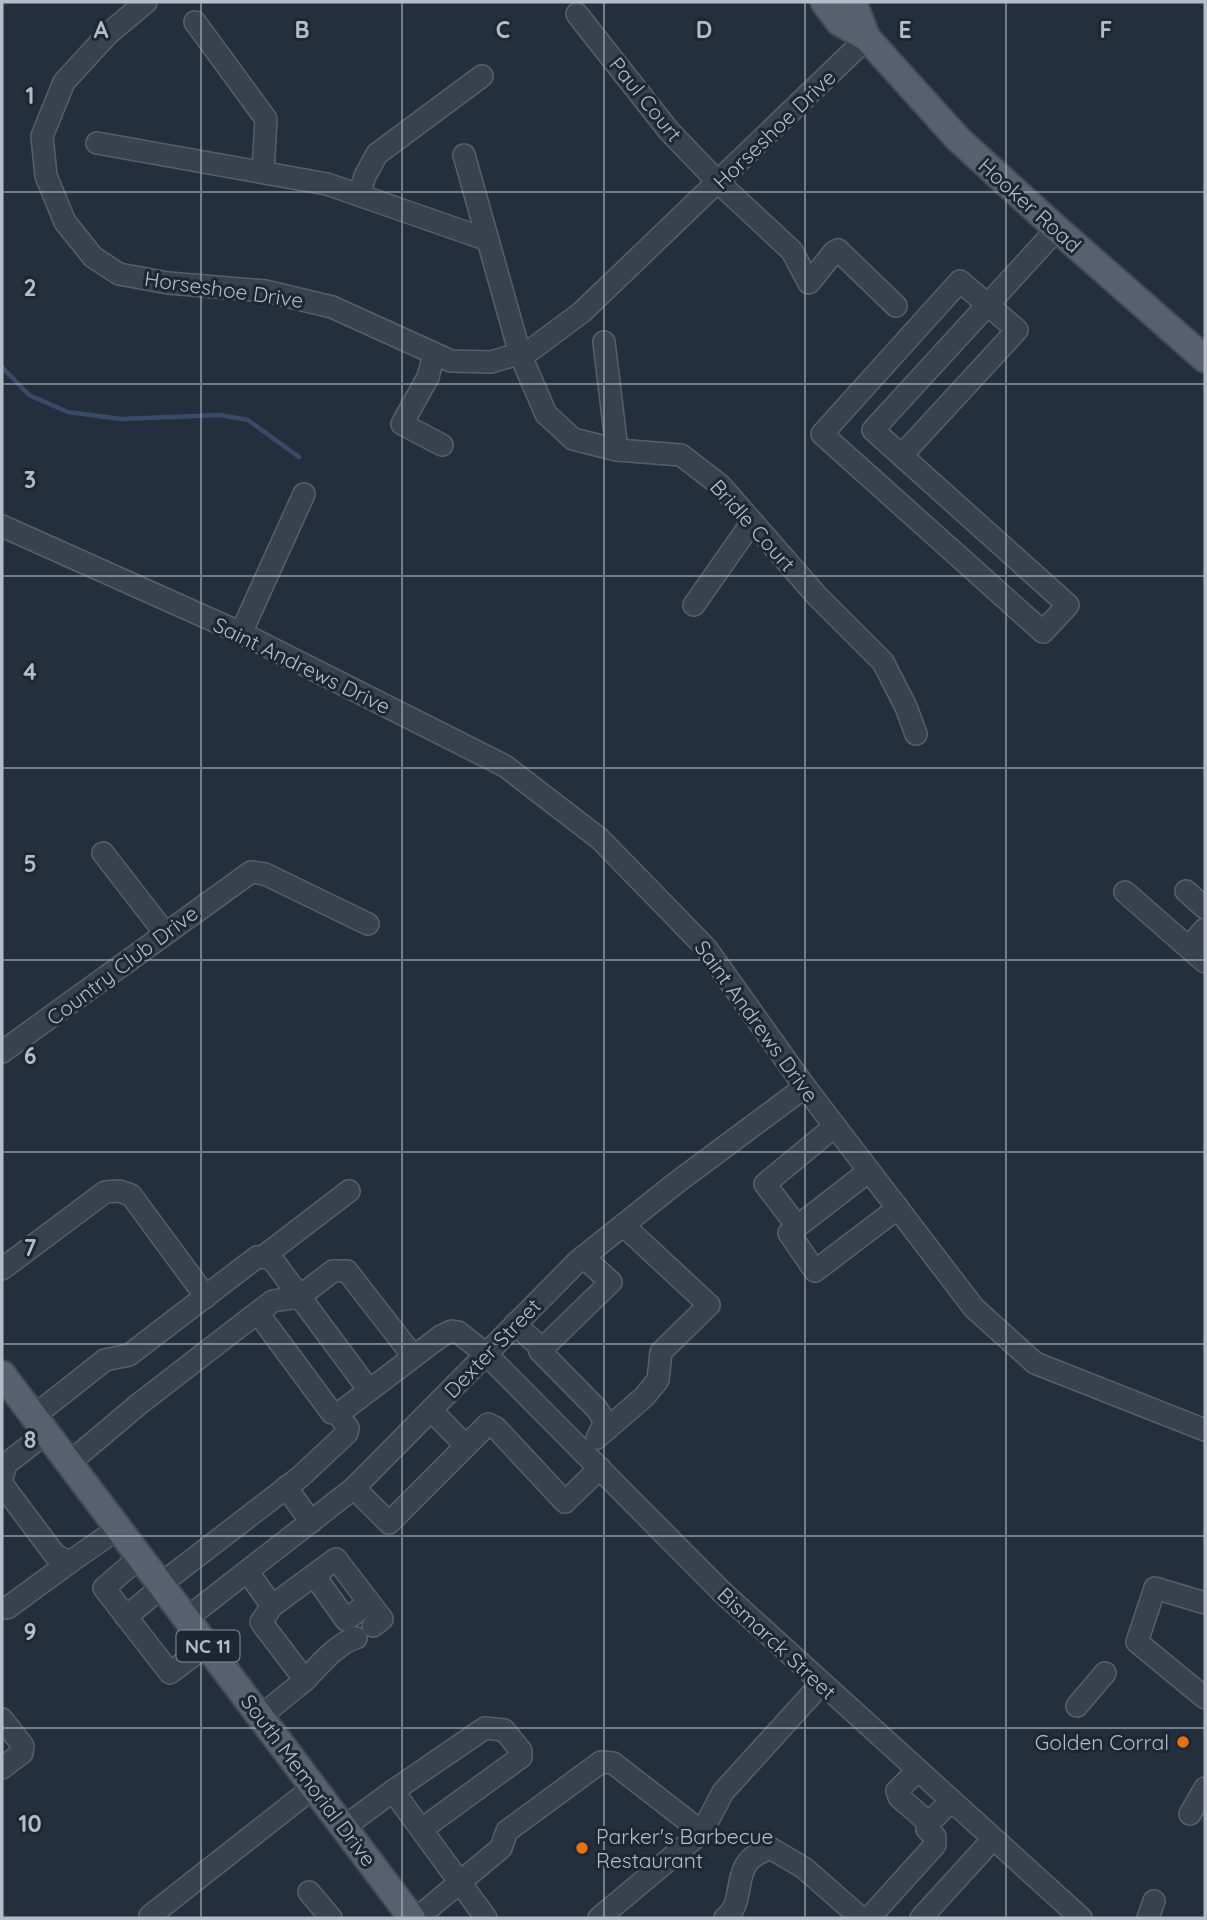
<svg xmlns="http://www.w3.org/2000/svg" width="1207" height="1920" viewBox="0 0 1207 1920" font-family="Quicksand,sans-serif">
	<rect width="100%" height="100%" fill="#242f3e"/>
	<g fill="none" stroke-linecap="round" stroke-linejoin="round">
		<!-- stream -->
		<path stroke="#394c67" stroke-width="4.5" d="M2,367L29,395L68,412L121,419L220,415L248,420L299,457"/>
		<defs>
			<g id="minor">
				<path d="M146,2L108,34L64,82L42,136L46,176L65,222L93,257L119,274L168,283L265,291L332,307L451,361L491,362L531,350L582,312L867,38"/>
				<path d="M577,14L669,131L718,182L792,251L809,283L834,252L838,250L896,306"/>
				<path d="M195,22L266,119L263,172"/>
				<path d="M97,143L327,184L488,240"/>
				<path d="M464,155L520,354L546,414L573,439L617,450L681,455L720,485L817,596L883,662L906,707L916,734"/>
				<path d="M359,195L365,176L377,154L482,76"/>
				<path d="M604,342L617,450"/>
				<path d="M434,354L428,377L402,424L442,445"/>
				<path d="M902,455L1017,330L960,281L822,434L1043,632L1068,605L873,430L1057,229"/>
				<path d="M2,526L241,633L505,766L600,839L706,948L805,1087L974,1308L1035,1363L1205,1430"/>
				<path d="M694,605L752,522"/>
				<path d="M241,633L304,494"/>
				<path d="M103,853L165,933"/>
				<path d="M1186,891L1205,908"/>
				<path d="M1125,892L1205,962"/>
				<path d="M1189,947L1205,929"/>
				<path d="M2,1052L251,872L265,874L368,924"/>
				<path d="M869,1171L789,1233L815,1271L898,1208"/>
				<path d="M797,1226L765,1184L835,1126"/>
				<path d="M264,1256L349,1191"/>
				<path d="M2,1269L105,1192L119,1191L131,1195L206,1297"/>
				<path d="M253,1316L273,1301L299,1297L333,1271H347L413,1356"/>
				<path d="M515,1324L538,1345L540,1351L597,1409L605,1422L597,1438"/>
				<path d="M540,1351L611,1282L583,1257"/>
				<path d="M431,1410L465,1445"/>
				<path d="M34,1416L105,1360L129,1355L257,1257L271,1258L369,1390"/>
				<path d="M600,1435L644,1397L658,1380L661,1352L709,1305L623,1225"/>
				<path d="M69,1463L139,1404L253,1316H260L332,1413L338,1414L441,1336L452,1331L458,1332L486,1354L722,1592L1081,1918"/>
				<path d="M2,1478L6,1464L46,1433"/>
				<path d="M2,1484L55,1555L70,1562L119,1528"/>
				<path d="M286,1487L311,1522"/>
				<path d="M354,1488L389,1523L488,1424L496,1428L565,1502L600,1468"/>
				<path d="M140,1557L104,1588L170,1673L207,1645"/>
				<path d="M248,1572L272,1606"/>
				<path d="M314,1575L346,1620L368,1603"/>
				<path d="M161,1584L300,1477L347,1433L348,1428L338,1414"/>
				<path d="M1205,1603L1155,1588L1137,1642L1205,1698"/>
				<path d="M7,1608L70,1562"/>
				<path d="M126,1617L163,1586"/>
				<path d="M187,1618L354,1488L577,1262L676,1183L805,1087"/>
				<path d="M305,1680C319,1666 337,1643 356,1638"/>
				<path d="M1077,1706L1105,1673"/>
				<path d="M261,1716L305,1680L261,1622L272,1606L336,1559L382,1619L373,1626"/>
				<path d="M2,1719L23,1746L22,1753L2,1768"/>
				<path d="M917,1771L897,1791L899,1797L929,1823"/>
				<path d="M393,1791L485,1728L504,1730L521,1751V1757L422,1829"/>
				<path d="M1190,1814L1205,1788"/>
				<path d="M344,1827L393,1791L486,1918"/>
				<path d="M309,1892L331,1918"/>
				<path d="M150,1916L314,1787"/>
				<path d="M417,1918L501,1848L507,1831L601,1762L613,1763L702,1832"/>
				<path d="M599,1918L702,1832L723,1792L821,1684"/>
				<path d="M725,1918C742,1906 736,1880 746,1865C751,1856 761,1852 770,1848L804,1868L861,1918"/>
				<path d="M869,1918L935,1845V1837L927,1829L929,1823L950,1802"/>
				<path d="M921,1918L992,1840"/>
				<path d="M1148,1918L1154,1901"/>
			</g>
			<g id="major">
				<path d="M824,2L839,22L867,38"/>
				<path d="M853,2L867,38L958,139L1057,229L1205,359"/>
				<path d="M2,1374L412,1918"/>
			</g>
		</defs>
		<!-- minor casing -->
		<use href="#minor" stroke="#565f6c" stroke-width="24"/>
		<!-- major casing -->
		<use href="#major" stroke="#414a57" stroke-width="30"/>
		<!-- minor -->
		<use href="#minor" stroke="#38414e" stroke-width="21"/>
		<!-- major -->
		<use href="#major" stroke="#56606e" stroke-width="26"/>
	</g>
	<!-- grid -->
	<path fill="none" stroke="#b4bcc9" stroke-width="2" stroke-opacity="0.55" d="M201,2V1918M402,2V1918M604,2V1918M805,2V1918M1006,2V1918M2,192H1205M2,384H1205M2,576H1205M2,768H1205M2,960H1205M2,1152H1205M2,1344H1205M2,1536H1205M2,1728H1205"/>
	<!-- markers -->
	<g fill="#e8710a" stroke="#1d2633" stroke-width="2.5">
		<circle cx="1183" cy="1742" r="7"/>
		<circle cx="582" cy="1848" r="7"/>
	</g>
	<g text-anchor="middle" dominant-baseline="central" stroke-width="6" stroke-linejoin="round" paint-order="stroke">
		<!-- shield labels -->
		<rect fill="#1d2633" stroke="#878f9c" stroke-width="2" x="176.5" y="1630.5" width="63" height="31" rx="5"/>
		<g font-size="19" font-weight="bold" fill="#b4bcc9">
			<text x="208" y="1646">NC 11</text>
		</g>
		<!-- street labels -->
		<g font-size="21" fill="#b4bcc9" stroke="#1d2633">
			<text transform="translate(646 99) rotate(51)">Paul Court</text>
			<text transform="translate(774 129) rotate(-44)">Horseshoe Drive</text>
			<text transform="translate(1030 205) rotate(42)">Hooker Road</text>
			<text transform="translate(224 289) rotate(8)">Horseshoe Drive</text>
			<text transform="translate(753 525) rotate(48)">Bridle Court</text>
			<text transform="translate(302 665) rotate(26)">Saint Andrews Drive</text>
			<text transform="translate(122 965) rotate(-37)">Country Club Drive</text>
			<text transform="translate(757 1021) rotate(54)">Saint Andrews Drive</text>
			<text transform="translate(492 1348) rotate(-46)">Dexter Street</text>
			<text transform="translate(777 1643) rotate(43)">Bismarck Street</text>
			<text transform="translate(309 1780) rotate(53)">South Memorial Drive</text>
		</g>
		<!-- poi labels -->
		<g font-size="21" fill="#b4bcc9" stroke="#1d2633" text-anchor="end">
			<text x="1169" y="1742">Golden Corral</text>
			<text x="596" y="1836" text-anchor="start">Parker's Barbecue<tspan x="596" dy="24">Restaurant</tspan></text>
		</g>
	</g>
	<g font-size="23" text-anchor="middle" font-weight="bold" fill="#b4bcc9" stroke="#1d2633" stroke-width="6" stroke-linejoin="round" paint-order="stroke">
		<text x="101" y="38">A</text>
		<text x="302" y="38">B</text>
		<text x="503" y="38">C</text>
		<text x="704" y="38">D</text>
		<text x="905" y="38">E</text>
		<text x="1106" y="38">F</text>
		<text x="30" y="104">1</text>
		<text x="30" y="296">2</text>
		<text x="30" y="488">3</text>
		<text x="30" y="680">4</text>
		<text x="30" y="872">5</text>
		<text x="30" y="1064">6</text>
		<text x="30" y="1256">7</text>
		<text x="30" y="1448">8</text>
		<text x="30" y="1640">9</text>
		<text x="30" y="1832">10</text>
	</g>
	<!-- border -->
	<rect width="1207" height="1920" fill="none" stroke="#b4bcc9" stroke-width="7"/>
</svg>
